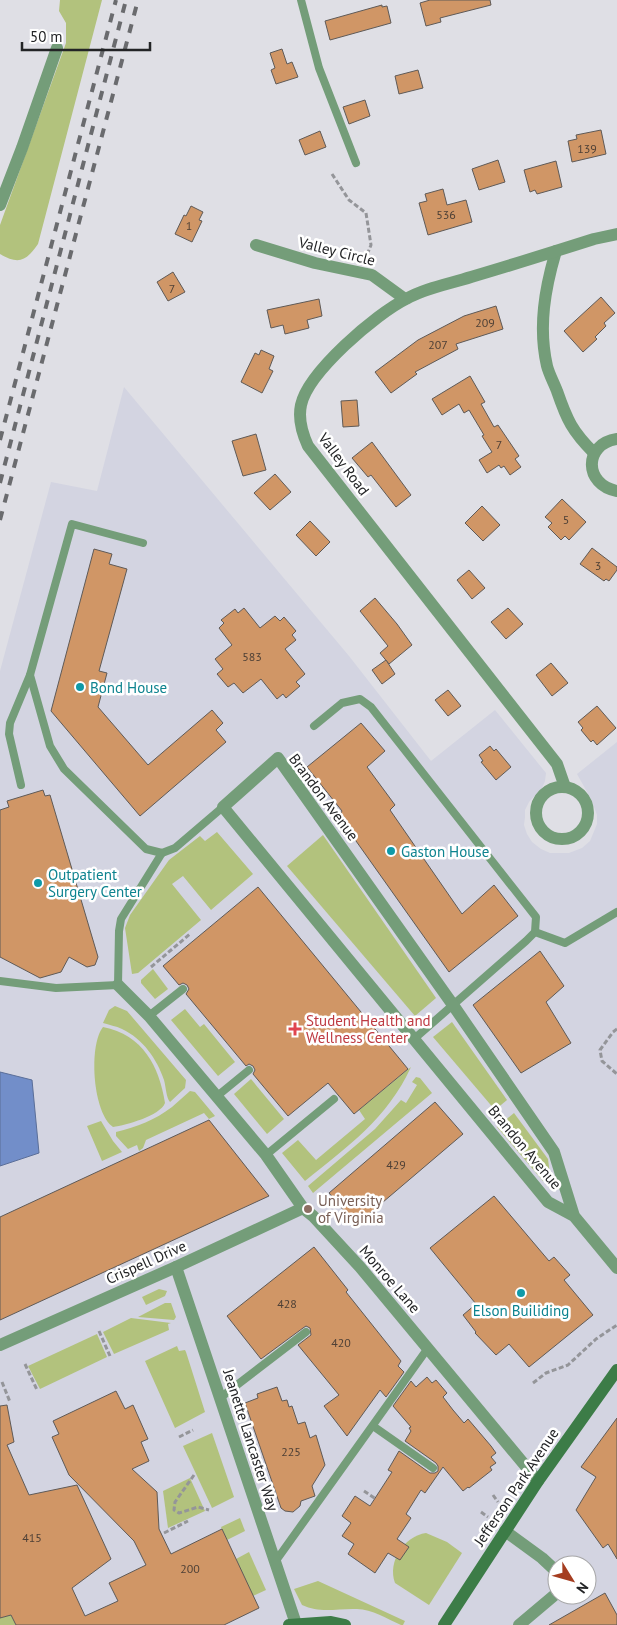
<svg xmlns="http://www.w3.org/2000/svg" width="617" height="1625" viewBox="0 0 617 1625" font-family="'PT Sans',sans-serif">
	<rect width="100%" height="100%" fill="#dfdfe5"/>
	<!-- built -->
	<path fill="#d3d4e1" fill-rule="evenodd" d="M124,387L349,656L431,761L495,710L546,773L545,781L542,788L529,802L525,810V817L524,825L527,834L532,842L541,849L550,853H569L582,848L590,841L597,824V815L591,799L577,774L617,742V1625H0V671L51,482L97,491ZM557,1565H587V1595H557Z"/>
	<!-- green -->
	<g fill="#b2c27d">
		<path d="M60,0H102L38,244C26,261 19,265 0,254V225L66,43V23L59,11Z"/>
		<path d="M217,832L253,874L211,910L183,876L172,884L201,920L138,973L132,974L125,928L130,915L169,860L200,836L205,841Z"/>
		<path d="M323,835L436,998L415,1016L287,866Z"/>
		<path d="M153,969L168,989L155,999L141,983V980Z"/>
		<path d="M115,1006L127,1011L186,1080L185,1088L170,1102C166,1097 166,1087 164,1080C157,1059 143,1039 122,1029C116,1026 109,1025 103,1023L109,1010Z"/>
		<path d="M185,1009L200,1027L204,1024L235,1062L218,1076L171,1020Z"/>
		<path d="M452,1022L507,1100L495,1110L433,1037Z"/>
		<path d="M103,1027C143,1035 159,1066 165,1103C160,1116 126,1125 113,1127C93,1114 88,1046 103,1027Z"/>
		<path d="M411,1067C387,1119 348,1146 305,1181L282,1153L298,1140L316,1160L365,1119L359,1110Z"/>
		<path d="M416,1077L420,1078L432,1093L313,1193L308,1186L375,1129L401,1100L406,1103L417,1085L412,1082Z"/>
		<path d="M251,1079L284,1119L267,1134L234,1094Z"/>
		<path d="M190,1091L195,1092L215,1116L209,1119L204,1113L146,1140L143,1148L139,1151L137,1145L128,1149L116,1136V1132C137,1127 155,1120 172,1107C178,1102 184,1096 190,1091Z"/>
		<path d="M514,1113L548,1159L550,1175L543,1181L497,1127Z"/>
		<path d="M101,1121L113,1141L122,1152L102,1161L87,1126Z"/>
		<path d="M159,1289L167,1291L165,1296L146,1305L142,1297Z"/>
		<path d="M165,1303H171L176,1317L174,1320L138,1317Z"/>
		<path d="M131,1318L171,1323L168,1324L169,1330L114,1354L103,1332Z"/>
		<path d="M97,1334L107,1357L40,1389L28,1366Z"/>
		<path d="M177,1346L179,1351L185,1350L186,1352L205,1412L175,1428L145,1361Z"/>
		<path d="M212,1433L234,1497L212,1508L183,1446Z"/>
		<path d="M190,1478L205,1511L168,1528L163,1491Z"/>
		<path d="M240,1518L245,1531L227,1540L221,1527Z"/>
		<path d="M426,1533L447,1542L462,1553L429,1605L395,1583C387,1562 404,1536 426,1533Z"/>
		<path d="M249,1552L266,1590L253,1596L236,1559Z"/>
		<path d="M318,1581L405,1621L403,1625H401C387,1619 372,1609 357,1609C338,1608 321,1614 302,1605L294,1589Z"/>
		<path d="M11,1615L16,1625H0V1618Z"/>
	</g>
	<!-- water -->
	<path fill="#728ec9" stroke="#5a6e98" d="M0,1072L32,1080L39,1153L0,1166Z"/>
	<!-- building -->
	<g fill="#d09666" stroke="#5f5a57">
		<path d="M430,0H490L491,5L440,18L441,22L426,26L420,3Z"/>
		<path d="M382,5V7L387,6L391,23L330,40L325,21Z"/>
		<path d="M282,49L287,64L292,62L298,77L276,84L271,70L275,68L270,53Z"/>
		<path d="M418,70L423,88L399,94L395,76Z"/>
		<path d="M365,100L370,116L349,124L343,107Z"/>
		<path d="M601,130L606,154L572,162L568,141L577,139L576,135Z"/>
		<path d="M320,131L326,147L305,155L299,140Z"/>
		<path d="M498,160L505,182L479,190L472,169Z"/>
		<path d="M556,161L562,187L537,194L535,190L530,192L524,170Z"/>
		<path d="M443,189L447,205L466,200L472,222L428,235L419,203L427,201L425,194Z"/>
		<path d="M191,206L203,212L199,220L202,221L192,242L175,234L184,215L186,216Z"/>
		<path d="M173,272L185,292L168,301L157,282Z"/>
		<path d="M601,297L615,313L604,323L606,326L595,337L597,339L583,352L564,331Z"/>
		<path d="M319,299L322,316L307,320L309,328L285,334L283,325L271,328L267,310Z"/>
		<path d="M496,306L503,329L456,344L458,349L415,372L417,374L391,393L375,372L418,340L464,316Z"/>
		<path d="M261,350L274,356L269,369L273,371L262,393L241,382L255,353L259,355Z"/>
		<path d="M470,376L485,402L481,404L494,427L498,425L519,456L515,459L521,467L510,475L504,466L501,468L499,465L487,473L479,460L492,452L482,436L484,435L469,410L464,413L459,404L442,415L432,399Z"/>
		<path d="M357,400L359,426L343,427L341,401Z"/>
		<path d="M256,434L266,470L243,476L232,441Z"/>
		<path d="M372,442L411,495L396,507L371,475L368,477L352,458Z"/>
		<path d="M275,474L291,492L270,510L254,493Z"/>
		<path d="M562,499L586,522L569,540L565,536L561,540L548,527L552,523L545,517Z"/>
		<path d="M482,506L500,525L483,541L465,523Z"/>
		<path d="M310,521L330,542L316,556L296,535Z"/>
		<path d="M592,548L617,567V570L609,581L606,579L604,581L580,564Z"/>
		<path d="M94,549L112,554L109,564L127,569L99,671L107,673L98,707L148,765L212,710L223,723L216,730L226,742L140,816L51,711Z"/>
		<path d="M469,570L485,588L472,599L457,580Z"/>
		<path d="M375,598L397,624L412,645L389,664L380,653L388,646L360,611Z"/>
		<path d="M244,608L260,628L275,616L280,621L284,617L296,631L292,635L296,640L285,649L305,674L296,682L300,686L286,698L283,694L277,699L261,679L243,693L234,683L228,687L217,674L223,669L215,659L232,645L219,628L224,623L221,620L235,609L238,613Z"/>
		<path d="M508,608L523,624L506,639L491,622Z"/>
		<path d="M386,660L395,674L382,684L372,670Z"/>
		<path d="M551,663L568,683L552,696L536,675Z"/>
		<path d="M448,690L461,706L448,716L435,700Z"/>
		<path d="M597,706L616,728L597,745L593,740L591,742L581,730L583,728L578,722Z"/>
		<path d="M361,723L385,751L367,767L395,805L390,810L462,914L494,885L518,916L449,972L339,817L342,811L307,767Z"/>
		<path d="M490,746L494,751L496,749L511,767L496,780L481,762L483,761L479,755Z"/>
		<path d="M43,790L45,796L50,795L98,957L95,965L87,967L69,957L61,972L40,978L0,957V810L9,807L7,801Z"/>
		<path d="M258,887L408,1069L354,1114L328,1083L288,1116L253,1074L255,1070L253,1066L249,1064L246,1066L186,994L189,989L187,985L183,983L179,985L163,966Z"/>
		<path d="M540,951L564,986L546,1002L571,1043L521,1073L473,1005Z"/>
		<path d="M435,1102L463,1134L356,1225L329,1193Z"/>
		<path d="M209,1120L269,1196L0,1320V1217Z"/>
		<path d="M494,1196L549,1261L554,1257L570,1275L564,1280L593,1315L529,1367L509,1344L496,1355L475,1333L476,1332L463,1315L476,1304L430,1248Z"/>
		<path d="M314,1247L348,1290L346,1292L401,1361L398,1366L404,1372L386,1397L380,1390L347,1436L324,1406L339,1395L298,1345L311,1335L310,1328L306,1326L303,1328L261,1359L227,1316Z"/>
		<path d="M427,1377L432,1383L436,1380L447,1393L443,1397L453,1410L464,1423L468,1419L491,1446L496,1453L491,1457L496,1463L490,1467L492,1470L469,1488L468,1487L463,1491L443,1467L425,1493L421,1490L406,1514L411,1518L397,1539L409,1547L400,1560L388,1553L375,1573L348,1554L354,1544L342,1536L351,1523L342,1516L355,1496L370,1506L392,1472L388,1470L399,1451L430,1473H435L438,1471V1466L436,1463L405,1441L411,1431L409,1428L411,1427L393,1406L411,1381L416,1387Z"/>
		<path d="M277,1387L282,1401L287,1400L289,1407L292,1406L298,1424L305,1422L310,1438L316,1435L325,1465L312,1486L315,1496L301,1501L300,1506L293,1512L285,1511L281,1508L245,1403L258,1398L257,1394Z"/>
		<path d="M116,1391L125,1409L133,1405L148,1439L141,1442L149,1461L132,1469L157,1492L159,1529L171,1554L222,1529L259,1608L224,1625H16L11,1615L0,1618V1406L7,1405L14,1442L7,1445L29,1495L77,1485L111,1559L72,1588L85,1616L118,1601L109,1583L146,1565L134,1541L69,1475L52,1437L59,1434L53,1421Z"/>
		<path d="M617,1418V1559L608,1544L603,1548L576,1510L596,1477L581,1467Z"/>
		<path d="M605,1593L617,1615V1625H549Z"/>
	</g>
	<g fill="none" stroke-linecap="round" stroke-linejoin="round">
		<!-- path -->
		<g stroke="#949599" stroke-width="3" stroke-dasharray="5 2.5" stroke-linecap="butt">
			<path d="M332,174L349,200L366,213L371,245L365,260"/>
			<path d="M151,967L190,934"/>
			<path d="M617,1029L613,1032L600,1050L602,1061L617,1074"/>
			<path d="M99,1331L110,1356"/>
			<path d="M25,1364L37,1390"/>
			<path d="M2,1382L10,1402"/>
			<path d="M533,1383L546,1373L568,1365L596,1339L617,1325"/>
			<path d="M179,1437L193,1430"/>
			<path d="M194,1475L175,1502L174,1510L179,1513L198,1507L209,1510"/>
			<path d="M364,1491L376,1499"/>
			<path d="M266,1495L276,1492"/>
			<path d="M493,1495L498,1502"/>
			<path d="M481,1512L488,1517"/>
			<path d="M164,1533L188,1521"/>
		</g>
		<!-- lane -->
		<g stroke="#749d79" stroke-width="8">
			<path d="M301,0L319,68L356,163"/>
			<path d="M143,543L72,524L30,675L50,746L64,769L146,849L162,853L175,848L223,807"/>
			<path d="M314,726L342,703L360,699L371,707L536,917L535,932L526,941L414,1039"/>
			<path d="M21,785L9,734L10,723L30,675"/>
			<path d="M535,932L565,943L617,912"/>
			<path d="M0,981L56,988L118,985L119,931L121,919L162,853"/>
			<path d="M149,1016L183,989"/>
			<path d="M216,1097L249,1070"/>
			<path d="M266,1155L334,1099"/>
			<path d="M220,1398L306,1332"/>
			<path d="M373,1426L433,1468"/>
			<path d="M275,1562L428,1348"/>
		</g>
		<!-- street -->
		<g stroke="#749d79" stroke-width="12">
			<path d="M0,205L22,148L57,48"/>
			<path d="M256,245L315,263L372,275L405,299"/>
			<path d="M556,251C545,288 538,327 547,366C549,374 554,383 557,391C567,420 572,431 594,453"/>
			<path d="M617,439C583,444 584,485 617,491"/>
			<circle cx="562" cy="813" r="26"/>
			<path d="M565,787L557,764L308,446C302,433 298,419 301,405C308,372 376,314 406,299C425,288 449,284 471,277C512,265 553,252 594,239L617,234"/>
			<path d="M118,985L149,1016L266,1155L303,1208L313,1216L360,1267L538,1481"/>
			<path d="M574,1216L554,1152L453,1005L278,758L223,807L548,1202L574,1216L617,1268"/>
			<path d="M176,1267L296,1624"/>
			<path d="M0,1345L176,1267L303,1208"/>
			<path d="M505,1531L542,1558L557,1572"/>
			<path d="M519,1625L557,1593"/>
		</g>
		<!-- secondary -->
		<g stroke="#3c7c47" stroke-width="12">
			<path d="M289,1625L331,1622L345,1625"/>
			<path d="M444,1625L538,1481L617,1370"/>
		</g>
		<!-- rail -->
		<g stroke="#6a6b6e" stroke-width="4" stroke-dasharray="9 9" stroke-linecap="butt">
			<path d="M0,440L116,0"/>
			<path d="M0,483L126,0"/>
			<path d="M0,520L138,0"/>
		</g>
	</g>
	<!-- markers -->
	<g fill="#0f9aa8" stroke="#fff" stroke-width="2">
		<circle cx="80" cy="687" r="5"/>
		<circle cx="391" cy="851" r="5"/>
		<circle cx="38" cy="883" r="5"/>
		<circle cx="521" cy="1293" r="5"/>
	</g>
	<path fill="#e0444e" stroke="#fff" stroke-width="2" d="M292.5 1021.5h5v5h5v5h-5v5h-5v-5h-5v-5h5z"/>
	<circle fill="#8d6e63" stroke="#fff" stroke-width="2" cx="308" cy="1209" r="5"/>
	<g text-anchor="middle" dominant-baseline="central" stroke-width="5" stroke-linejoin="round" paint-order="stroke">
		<!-- number labels -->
		<g font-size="12" fill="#4e4036">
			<text x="587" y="148">139</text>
			<text x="446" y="214">536</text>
			<text x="189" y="225">1</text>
			<text x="172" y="288">7</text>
			<text x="485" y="322">209</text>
			<text x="438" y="344">207</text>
			<text x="499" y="444">7</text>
			<text x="566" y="519">5</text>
			<text x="598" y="565">3</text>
			<text x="252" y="656">583</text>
			<text x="396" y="1164">429</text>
			<text x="287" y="1303">428</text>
			<text x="341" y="1342">420</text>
			<text x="291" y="1451">225</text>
			<text x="32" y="1537">415</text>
			<text x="190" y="1568">200</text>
		</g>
		<!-- street labels -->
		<g font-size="15" fill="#232426" stroke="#fff">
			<text transform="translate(337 251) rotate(14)">Valley Circle</text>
			<text transform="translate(344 464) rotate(53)">Valley Road</text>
			<text transform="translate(324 797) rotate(53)">Brandon Avenue</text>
			<text transform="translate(525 1147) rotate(50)">Brandon Avenue</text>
			<text transform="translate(146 1262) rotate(-24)">Crispell Drive</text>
			<text transform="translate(390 1279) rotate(49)">Monroe Lane</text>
			<text transform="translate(251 1440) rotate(72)">Jeanette Lancaster Way</text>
			<text transform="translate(516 1487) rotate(-56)">Jefferson Park Avenue</text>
		</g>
		<!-- culture labels -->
		<g font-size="15" fill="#0d838f" stroke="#fff" text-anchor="start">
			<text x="90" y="687">Bond House</text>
			<text x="401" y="851">Gaston House</text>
			<text x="48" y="874">Outpatient<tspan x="48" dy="17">Surgery Center</tspan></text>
			<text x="521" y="1310" text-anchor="middle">Elson Builiding</text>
		</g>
		<!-- health labels -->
		<g font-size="15" fill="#be3a42" stroke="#fff" text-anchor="start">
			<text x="306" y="1020">Student Health and<tspan x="306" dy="17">Wellness Center</tspan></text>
		</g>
		<!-- education labels -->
		<g font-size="15" fill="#785e54" stroke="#fff" text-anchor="start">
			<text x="318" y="1200">University<tspan x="318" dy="17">of Virginia</tspan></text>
		</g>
	</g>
	<!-- north arrow -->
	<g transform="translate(572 1580) rotate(127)"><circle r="24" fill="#ffffff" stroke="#a7a7a8"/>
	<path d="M0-4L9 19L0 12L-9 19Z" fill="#a53d20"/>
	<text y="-8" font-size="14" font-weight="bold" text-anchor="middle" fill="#232426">N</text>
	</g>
	<!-- scale -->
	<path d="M22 42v8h128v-8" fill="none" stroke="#232426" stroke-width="2.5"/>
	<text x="30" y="42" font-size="15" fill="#232426" stroke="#ffffff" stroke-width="4" paint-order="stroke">50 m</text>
</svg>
